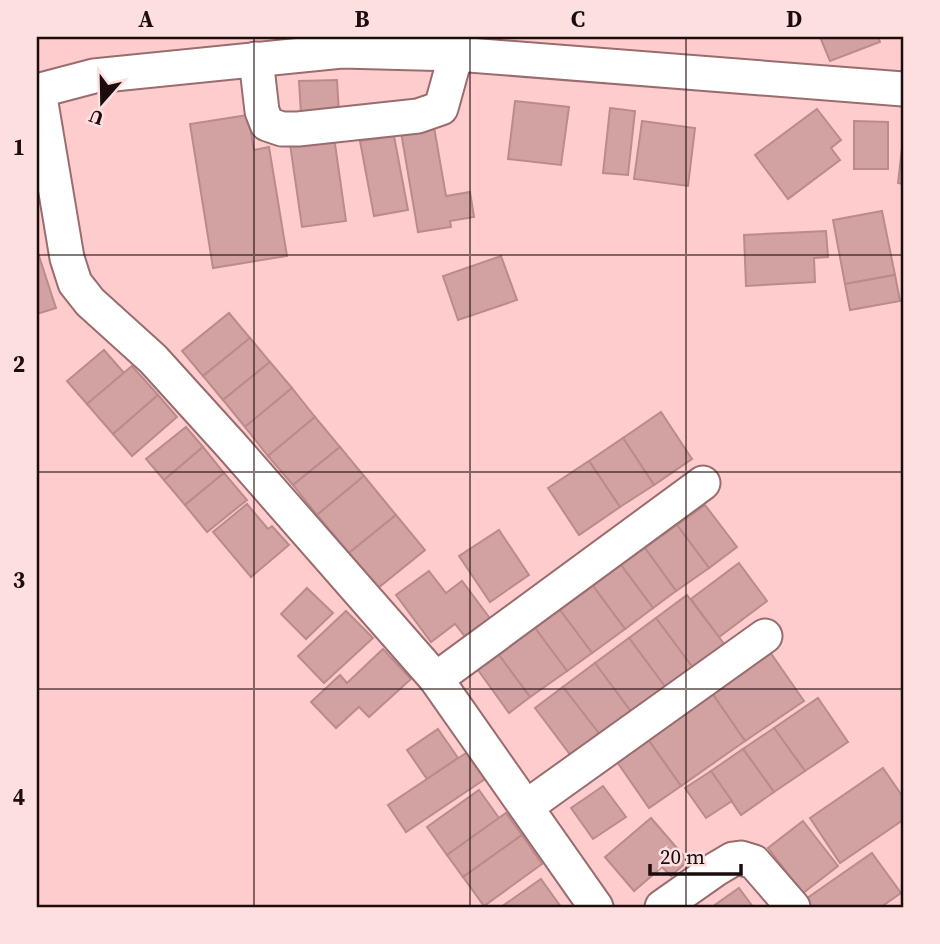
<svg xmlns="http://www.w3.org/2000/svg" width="940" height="944" viewBox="0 0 940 944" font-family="'Source Serif 4',serif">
	<rect width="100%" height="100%" fill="#ffcccd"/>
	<!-- building -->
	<g fill="#d2a1a2" stroke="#ba8b8c" stroke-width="2">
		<path d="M820,37H878L880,42L830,61Z"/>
		<path d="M337,80L339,113L301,114L299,81Z"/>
		<path d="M515,101L569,107L561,165L508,159Z"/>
		<path d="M610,108L635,111L628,175L603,173Z"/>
		<path d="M817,109L841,140L831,148L840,160L788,199L755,155Z"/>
		<path d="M248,115L254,150L269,147L287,256L213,268L190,124Z"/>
		<path d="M642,121L695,128L688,186L634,179Z"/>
		<path d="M854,121L888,122V169H854Z"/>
		<path d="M434,127L446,196L470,192L474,217L450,221L451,227L418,232L401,132Z"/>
		<path d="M394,136L408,210L374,216L360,141Z"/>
		<path d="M334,137L346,221L302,227L290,144Z"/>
		<path d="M903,139V184L898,183Z"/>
		<path d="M882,211L895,275L845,284L833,220Z"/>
		<path d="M826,231L828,257L814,258L815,282L746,286L744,235Z"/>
		<path d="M37,250L56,308L37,314Z"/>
		<path d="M501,256L517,300L458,320L443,276Z"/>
		<path d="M895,275L900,301L850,310L845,284Z"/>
		<path d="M229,313L250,338L203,376L182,351Z"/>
		<path d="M250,338L270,362L223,400L203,376Z"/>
		<path d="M104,350L124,373L87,404L67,381Z"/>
		<path d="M270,362L292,388L245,427L223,400Z"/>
		<path d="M132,366L158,395L113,434L87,404Z"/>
		<path d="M292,388L315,417L268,456L245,427Z"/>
		<path d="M158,395L177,417L132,456L113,434Z"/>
		<path d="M661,412L692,459L654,485L623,438Z"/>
		<path d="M315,417L340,447L293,485L268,456Z"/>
		<path d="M186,427L203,447L164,480L146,459Z"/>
		<path d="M623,438L654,485L620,507L589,461Z"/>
		<path d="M203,447L224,473L185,505L164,480Z"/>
		<path d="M340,447L364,476L317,515L293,485Z"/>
		<path d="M589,461L620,507L579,535L548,488Z"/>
		<path d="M224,473L247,500L207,532L185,505Z"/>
		<path d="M364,476L396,515L349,553L317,515Z"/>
		<path d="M247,504L268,529L272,526L289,545L251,577L213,532Z"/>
		<path d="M705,505L737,547L709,568L677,525Z"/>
		<path d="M396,515L425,550L378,588L349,553Z"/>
		<path d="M677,525L709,568L676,591L645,548Z"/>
		<path d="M499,530L529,575L490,602L459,556Z"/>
		<path d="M645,548L676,591L653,608L621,565Z"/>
		<path d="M739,563L767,601L719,637L691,599Z"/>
		<path d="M621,565L653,608L625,629L593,586Z"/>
		<path d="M429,571L446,593L462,581L492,621L467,639L455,624L431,642L396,595Z"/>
		<path d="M593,586L625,629L592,653L560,610Z"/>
		<path d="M307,588L333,613L306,639L281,614Z"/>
		<path d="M687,595L725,645L693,668L656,618Z"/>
		<path d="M560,610L592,653L567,671L535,628Z"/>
		<path d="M346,611L373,638L324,683L298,656Z"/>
		<path d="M656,618L693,668L666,688L629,638Z"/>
		<path d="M535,628L567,671L530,697L499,655Z"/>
		<path d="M629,638L666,688L632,713L595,663Z"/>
		<path d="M383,649L411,679L369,717L359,707L336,728L311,702L340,675L347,683Z"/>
		<path d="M770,652L804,701L745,741L712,693Z"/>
		<path d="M499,655L530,697L509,713L478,670Z"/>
		<path d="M595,663L632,713L601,736L563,687Z"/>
		<path d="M563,687L601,736L572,757L535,708Z"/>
		<path d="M712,693L745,741L681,786L647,738Z"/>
		<path d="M818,698L848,742L805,771L774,728Z"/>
		<path d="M774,728L805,771L774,792L743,749Z"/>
		<path d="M438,729L458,758L427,779L407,750Z"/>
		<path d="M647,738L681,786L649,808L615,759Z"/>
		<path d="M743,749L774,792L741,815L711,771Z"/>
		<path d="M466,753L485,779L406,832L388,805Z"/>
		<path d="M883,768L903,797V820L840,863L810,818Z"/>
		<path d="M711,771L732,801L706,818L685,788Z"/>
		<path d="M603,786L626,817L593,839L571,808Z"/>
		<path d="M479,790L499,818L447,855L427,827Z"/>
		<path d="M506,813L522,835L463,877L447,855Z"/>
		<path d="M651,818L688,861L671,876L662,867L634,891L605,857Z"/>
		<path d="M803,821L838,866L803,893L768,848Z"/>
		<path d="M522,835L542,864L484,906L463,877Z"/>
		<path d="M872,853L901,893L881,907H807L803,901Z"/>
		<path d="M541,879L561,907H501Z"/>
		<path d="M739,888L753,907H712Z"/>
	</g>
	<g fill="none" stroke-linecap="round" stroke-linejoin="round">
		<defs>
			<g id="street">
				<path d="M256,59L262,111L267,124L282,129H298L418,116L441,108L456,54"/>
				<path d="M37,91L94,76L342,51L456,54L903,89"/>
				<path d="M39,91L67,258L75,283L90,302L153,359L231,445L436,679L596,907"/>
				<path d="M436,679L703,483"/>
				<path d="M526,807L765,636"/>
				<path d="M662,907L716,869L733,859L741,858L754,862L793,907"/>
			</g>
		</defs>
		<!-- street casing -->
		<use href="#street" stroke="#996d6e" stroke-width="37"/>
		<!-- street -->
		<use href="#street" stroke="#fff" stroke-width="33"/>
	</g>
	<!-- grid -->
	<path fill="none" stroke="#1d0c0d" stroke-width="2" stroke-opacity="0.55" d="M254,37V907M470,37V907M686,37V907M37,255H903M37,472H903M37,689H903"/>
	<!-- border -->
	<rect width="940" height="944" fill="none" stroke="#fedfdf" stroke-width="77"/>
	<!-- north arrow -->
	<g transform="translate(102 102) rotate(200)" stroke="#fedfdf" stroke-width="5" paint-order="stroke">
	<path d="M0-5L12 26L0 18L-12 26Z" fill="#1d0c0d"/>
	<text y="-10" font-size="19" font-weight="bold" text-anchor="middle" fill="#1d0c0d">U</text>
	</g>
	<!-- scale -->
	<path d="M650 864v10h91v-10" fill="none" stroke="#1d0c0d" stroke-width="3.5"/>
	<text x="660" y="864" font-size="21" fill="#1d0c0d" stroke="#fedfdf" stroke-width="5" paint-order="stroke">20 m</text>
	<rect x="38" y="38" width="864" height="868" fill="none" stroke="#1d0c0d" stroke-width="2.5"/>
	<g font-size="23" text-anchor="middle" font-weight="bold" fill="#1d0c0d">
		<text x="146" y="27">A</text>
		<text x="362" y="27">B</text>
		<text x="578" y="27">C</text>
		<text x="794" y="27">D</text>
		<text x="19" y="155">1</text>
		<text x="19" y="372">2</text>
		<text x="19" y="588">3</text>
		<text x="19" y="805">4</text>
	</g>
</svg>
